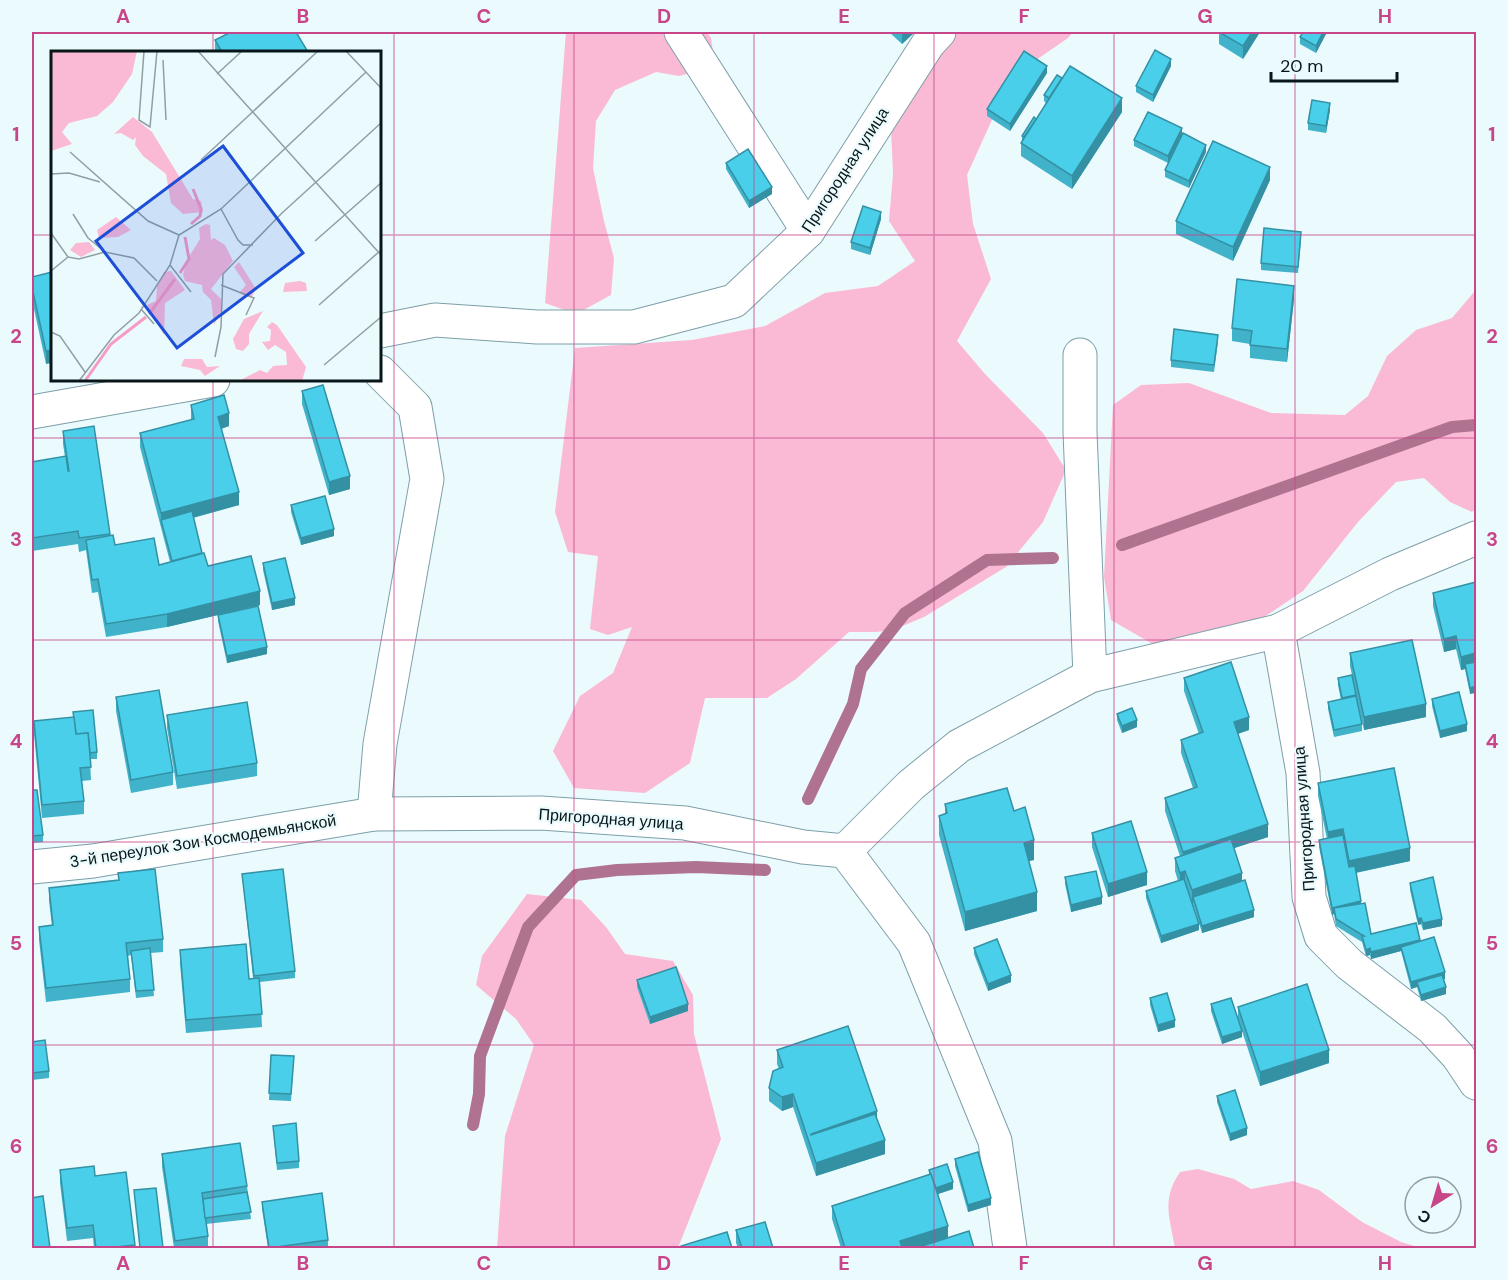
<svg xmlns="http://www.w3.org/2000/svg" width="1508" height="1280" viewBox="0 0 1508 1280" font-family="'DM Sans',sans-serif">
	<rect width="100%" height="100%" fill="#ebfafd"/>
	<!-- green -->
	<g fill="#fabad5">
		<path d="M566,32H707L711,38L715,67L679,76L656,72L615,90L596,121L593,168L604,221L614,258L611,295L576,314L545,303Z"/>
		<path d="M957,32H1073L1068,38L1026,67L996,111L967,175L973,224L991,279L957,341L985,374L1043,433L1066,470L1043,522L1006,567L924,617L893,630L876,632H849L796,679L767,698H705L690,763L645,793L574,788L553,751L580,696L613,673L632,627L608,635L590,629L598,556L568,552L555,512L575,348L692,340L765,326L825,293L878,286L915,261L889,221L893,174L891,128L932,57Z"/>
		<path d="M1476,274V508L1472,512L1450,502L1424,478L1396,482L1358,522L1303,591L1236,636L1170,654L1111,620L1104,577L1113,405L1141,385L1189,383L1271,413L1345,415L1368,396L1387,356L1416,330L1452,318L1474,292Z"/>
		<path d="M527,894L581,900L606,927L625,954L673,961L693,995L694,1034L721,1139L678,1248H497L505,1136L534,1045L516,1019L476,985L482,956Z"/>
		<path d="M1198,1169L1234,1179L1251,1189L1293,1181L1319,1190L1362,1222L1401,1242L1421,1248H1175C1170,1218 1161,1200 1180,1172Z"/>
	</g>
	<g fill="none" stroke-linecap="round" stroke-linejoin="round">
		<!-- stream -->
		<g stroke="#af7390" stroke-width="12">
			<path d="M1122,545L1452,427L1476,425"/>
			<path d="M808,799L853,704L861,669L905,613L987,560L1053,558"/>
			<path d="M473,1125L479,1094L480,1056L528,927L576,875L617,870L696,867L765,870"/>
		</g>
		<defs>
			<g id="minor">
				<path d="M681,32L808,231"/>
				<path d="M380,331L435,320L537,327H634L734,301L808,231L928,44L939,32"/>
				<path d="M1080,355V432L1090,676"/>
				<path d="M32,412L213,380"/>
				<path d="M1278,631L1303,773L1309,897L1321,936L1349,964L1432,1028L1458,1056L1476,1083"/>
				<path d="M374,814L380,744L427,479L415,407L380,372"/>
				<path d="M845,851L914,943L995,1141L1010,1248"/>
				<path d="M32,867L93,861L374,814L541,813L685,823L803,847L845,851L911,785L959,746L1090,676L1278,631L1390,574L1476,538"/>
			</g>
		</defs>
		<!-- minor casing -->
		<use href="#minor" stroke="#7d9fa8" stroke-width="35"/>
		<!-- minor -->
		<use href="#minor" stroke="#fff" stroke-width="33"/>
	</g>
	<!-- wall -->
	<g fill="#40b2c9">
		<path d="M889,32H915L902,44Z"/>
		<path d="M1219,32H1260L1243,59L1219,44Z"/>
		<path d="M1327,32L1316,53L1300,44V37Z"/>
		<path d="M215,40L308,52H215Z"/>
		<path d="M1171,66L1153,102L1136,92V86Z"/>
		<path d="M1047,73L1010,131L987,116V109Z"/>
		<path d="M1044,95L1122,112L1072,189L1021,156V143L1022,141V136L1036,119L1046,103L1044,101Z"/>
		<path d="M1330,110L1326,133L1308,130V123Z"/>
		<path d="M1182,135L1168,163L1134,146V140Z"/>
		<path d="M1206,152L1189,188L1165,177V170Z"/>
		<path d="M726,163L772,194L749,208L726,169Z"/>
		<path d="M1270,180L1233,261L1176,234V221Z"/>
		<path d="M881,219L870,255L851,249V242Z"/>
		<path d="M1301,239L1298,273L1261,270V263Z"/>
		<path d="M52,272L46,364L32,300V277Z"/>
		<path d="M1294,299L1287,362L1250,358V344L1232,341V328Z"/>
		<path d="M1218,342L1214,372L1171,367V360Z"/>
		<path d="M302,391L350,489L329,495L302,404Z"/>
		<path d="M191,405L229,426L221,429L239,505L193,518L202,553L208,566L260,605L220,614L267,654L227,663L218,621V615L167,627L106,637L98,592L92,593L86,550L79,552L78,544L32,551V462L65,457L63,444V431L115,545L159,565L170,562L140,447V433L191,420Z"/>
		<path d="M291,505L334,536L301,545L291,512Z"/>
		<path d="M263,563L295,605L272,610L263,570Z"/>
		<path d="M1476,582L1470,694L1465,669L1461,670L1456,649L1444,652L1433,606V593Z"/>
		<path d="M1350,653L1426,717L1364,730L1356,695L1362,724V731L1334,737L1328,709V702L1341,700L1338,685V678L1352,675L1350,666Z"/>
		<path d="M1184,678L1249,730L1238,734L1268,837L1234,848L1242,881L1254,917L1202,933L1193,903L1199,930L1161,943L1146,898V891L1178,881L1175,871V858L1180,856L1165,811V798L1193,788L1181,753V740L1199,734L1184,691Z"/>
		<path d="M116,697L173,772V785L131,793L116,711Z"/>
		<path d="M1432,699L1467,731L1440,738L1432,706Z"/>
		<path d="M1117,714L1137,727L1122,733L1117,720Z"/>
		<path d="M167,715L257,763V776L177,789L167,728Z"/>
		<path d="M34,721L97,752V759H90L91,780L82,781L84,801V814L42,818L34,734Z"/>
		<path d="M1318,783L1410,861L1356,873L1361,904L1371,934L1420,941L1445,979H1444L1446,994L1421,1001L1417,987L1411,989L1401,951L1371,959L1370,955L1366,956L1362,942L1336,926L1334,914L1332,915L1319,847V840L1327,839L1318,796Z"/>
		<path d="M32,790L43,835V842L32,843Z"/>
		<path d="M945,804L1014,811L1034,860L1029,861L1037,911L965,931L939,835V816L945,814Z"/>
		<path d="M1092,833L1147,885L1108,897L1092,847Z"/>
		<path d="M118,873L163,939V952L150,953L154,996L136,998L131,955L128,956L130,979V992L46,1002L39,940V927L52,926L49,901V888L118,880Z"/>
		<path d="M242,874L295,971V978L260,982L262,1027L186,1033L180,963V950L249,979L253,978Z"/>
		<path d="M1065,877L1102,904L1071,912L1065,884Z"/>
		<path d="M1410,883L1442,926L1423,930L1421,924L1418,925L1410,890Z"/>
		<path d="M974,948L1011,982L988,991L974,954Z"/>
		<path d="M637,980L688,1011L650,1024L637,987Z"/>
		<path d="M1150,998L1175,1027L1158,1032L1150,1005Z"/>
		<path d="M1211,1004L1238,1019V1007L1329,1063L1260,1086L1242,1031V1037L1222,1044L1211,1011Z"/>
		<path d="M32,1042L49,1071V1078L32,1080Z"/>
		<path d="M777,1050L877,1119L885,1154L816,1176L793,1107L782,1111L769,1101V1088L779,1069L777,1064Z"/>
		<path d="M271,1055L294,1056L291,1101L269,1100Z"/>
		<path d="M1217,1096L1247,1135L1230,1141L1217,1102Z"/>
		<path d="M273,1126L299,1161V1168L277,1170Z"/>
		<path d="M162,1154L247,1186L251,1219L206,1224L208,1236V1248H174L162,1167Z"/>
		<path d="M955,1159L991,1205L968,1212L955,1166Z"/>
		<path d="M60,1170L135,1245V1248H94L93,1238L67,1241L60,1183Z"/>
		<path d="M929,1170L953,1189L938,1194L948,1238L974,1248H841L832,1219V1206L929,1175Z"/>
		<path d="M134,1190L163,1248H140Z"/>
		<path d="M262,1202L328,1240V1247L315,1248H268L262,1209Z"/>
		<path d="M736,1230L773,1248H738L736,1243Z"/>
	</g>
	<!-- shaded-wall -->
	<g fill="#3491a4">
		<path d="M902,32H915L902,44Z"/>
		<path d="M1252,32H1260L1243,59V46Z"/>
		<path d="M1323,32H1327L1316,53V46Z"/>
		<path d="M1171,59V66L1153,102V95Z"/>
		<path d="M1047,66V73L1010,131V124Z"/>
		<path d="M1122,98V112L1072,189V176Z"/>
		<path d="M1330,103V110L1326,133V126Z"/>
		<path d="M1182,128V135L1168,163V156Z"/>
		<path d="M1206,145V152L1189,188V181Z"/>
		<path d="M1270,167V180L1233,261V247Z"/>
		<path d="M772,187V194L749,208V201Z"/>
		<path d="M881,212V219L870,255V248Z"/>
		<path d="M1294,286V299L1287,362V349Z"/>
		<path d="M52,350V363L46,364V351Z"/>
		<path d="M229,413V426L218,430V417Z"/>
		<path d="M350,476V489L329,495V482Z"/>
		<path d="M239,492V505L162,526L161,520V513Z"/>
		<path d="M334,529V536L301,545V538Z"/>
		<path d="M260,591V605L167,627V614Z"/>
		<path d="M295,598V605L272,610V603Z"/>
		<path d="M1456,636V649L1444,652V639Z"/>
		<path d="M267,647V654L227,663V656Z"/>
		<path d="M1476,653V666L1465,664V669L1461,670V657Z"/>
		<path d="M1476,686V693L1470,694V688Z"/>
		<path d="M1426,704V717L1364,730V717Z"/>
		<path d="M1249,717V730L1234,735V722Z"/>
		<path d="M1137,720V727L1122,733V726Z"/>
		<path d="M1467,724V731L1440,738V731Z"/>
		<path d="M1268,824V837L1183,865V852Z"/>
		<path d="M1343,829V842L1328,845V832Z"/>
		<path d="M1034,840V860L1024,862V843Z"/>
		<path d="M1410,848V861L1349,874V861Z"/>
		<path d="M1185,871V884L1180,886V873Z"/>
		<path d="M1147,872V885L1108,897V884Z"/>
		<path d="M1242,873V886L1193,897V903H1192V890Z"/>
		<path d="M1037,892V911L965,931V912Z"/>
		<path d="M1102,897V904L1071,912V905Z"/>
		<path d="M1361,901V908H1334V914L1332,915V908Z"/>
		<path d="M1254,910V917L1202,933V926Z"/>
		<path d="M1421,918V924L1418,925V919Z"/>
		<path d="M1442,919V926L1423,930V923Z"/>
		<path d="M1199,924V930L1161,943V936Z"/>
		<path d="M1420,940V947H1401V951L1371,959V952Z"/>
		<path d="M1370,948V955L1366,956V950Z"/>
		<path d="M1445,972V979L1419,986L1417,982V987L1411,989V982Z"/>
		<path d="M1011,975V982L988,991V984Z"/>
		<path d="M1446,987V994L1421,1001V995Z"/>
		<path d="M688,1004V1011L650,1024V1017Z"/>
		<path d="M1175,1020V1027L1158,1032V1025Z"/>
		<path d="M1242,1031V1037L1222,1044V1037Z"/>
		<path d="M1329,1050V1063L1260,1086V1072Z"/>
		<path d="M793,1094V1107L782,1111V1097Z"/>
		<path d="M877,1111V1124L811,1147V1134Z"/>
		<path d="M1247,1128V1135L1230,1141V1134Z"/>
		<path d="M885,1140V1154L816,1176V1163Z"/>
		<path d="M953,1182V1189L935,1195V1188Z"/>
		<path d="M991,1198V1205L968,1212V1205Z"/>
		<path d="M948,1226V1239L919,1248H900V1241Z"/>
	</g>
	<!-- building -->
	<g fill="#4acfea" stroke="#3491a4" stroke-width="1.5">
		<path d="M231,32H296L308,52H222L215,40Z"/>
		<path d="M1219,32H1252L1243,46Z"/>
		<path d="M1303,32H1323L1316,46L1300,37Z"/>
		<path d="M1155,50L1171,59L1153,95L1136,86Z"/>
		<path d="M1024,51L1047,66L1010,124L987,109Z"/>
		<path d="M1070,66L1122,98L1072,176L1021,143Z"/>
		<path d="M1057,75L1062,78L1049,98L1044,95Z"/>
		<path d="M1312,100L1330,103L1326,126L1308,123Z"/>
		<path d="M1148,112L1182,128L1168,156L1134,140Z"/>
		<path d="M1034,117L1036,119L1024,137L1022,136Z"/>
		<path d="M1183,133L1206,145L1189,181L1165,170Z"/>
		<path d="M1213,141L1270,167L1233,247L1176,221Z"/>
		<path d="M748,149L772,187L749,201L726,163Z"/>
		<path d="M863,206L881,212L870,248L851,242Z"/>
		<path d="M1264,228L1301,232L1298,267L1261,263Z"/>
		<path d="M52,272V350L46,351L32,287V277Z"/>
		<path d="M1237,279L1294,286L1287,349L1250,345L1252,331L1232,328Z"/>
		<path d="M1174,329L1218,335L1214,365L1171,360Z"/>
		<path d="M323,385L350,476L329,482L302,391Z"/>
		<path d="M224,395L229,413L218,417L239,492L161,513L140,433L194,419L191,405Z"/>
		<path d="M94,426L110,534L79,538L78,531L32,538V462L66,456L68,471H69L63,431Z"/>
		<path d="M325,496L334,529L301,538L291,505Z"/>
		<path d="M192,511L202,553L172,561L161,520Z"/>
		<path d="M113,535L115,545L154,538L159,565L204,553L208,566L251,556L260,591L167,614L106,624L98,579L92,580L86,540Z"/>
		<path d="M285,558L295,598L272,603L263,563Z"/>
		<path d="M1476,582V653L1461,657L1456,636L1444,639L1433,593Z"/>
		<path d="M258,606L267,647L227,656L218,615Z"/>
		<path d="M1412,640L1426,704L1364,717L1350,653Z"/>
		<path d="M1231,662L1249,717L1234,722L1268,824L1183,852L1165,798L1197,787L1181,740L1203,732L1184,678Z"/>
		<path d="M1476,662V686L1470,688L1465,664Z"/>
		<path d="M1352,675L1356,695L1342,698L1338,678Z"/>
		<path d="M159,690L173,772L131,780L116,697Z"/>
		<path d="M1459,692L1467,724L1440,731L1432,699Z"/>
		<path d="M1356,696L1362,724L1334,730L1328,702Z"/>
		<path d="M247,702L257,763L177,776L167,715Z"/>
		<path d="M1132,708L1137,720L1122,726L1117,714Z"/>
		<path d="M93,710L97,752L90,753L88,733L76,734L73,712Z"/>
		<path d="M74,717L76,734L88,733L91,767L80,768L84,801L42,805L34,721Z"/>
		<path d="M1394,768L1410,848L1349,861L1343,829L1328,832L1318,783Z"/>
		<path d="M1007,788L1014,811L1025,807L1034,840L1024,843L1037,892L965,912L939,816L947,813L945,804Z"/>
		<path d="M32,790H37L43,835L32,836Z"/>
		<path d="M1131,821L1147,872L1108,884L1092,833Z"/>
		<path d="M1343,835L1349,867L1355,866L1361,901L1332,908L1319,840Z"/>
		<path d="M1231,839L1242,873L1192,890L1185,871L1180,873L1175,858Z"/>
		<path d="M155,869L163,939L126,943L130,979L46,988L39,927L53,925L49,888L119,880L118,873Z"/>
		<path d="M283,869L295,971L254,976L242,874Z"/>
		<path d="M1096,871L1102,897L1071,905L1065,877Z"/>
		<path d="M1433,877L1442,919L1423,923L1421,918L1418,919L1410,883Z"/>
		<path d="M1184,879L1199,924L1161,936L1146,891Z"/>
		<path d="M1245,880L1254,910L1202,926L1193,897Z"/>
		<path d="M1365,903L1371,934L1416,923L1420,940L1371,952L1370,948L1366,950L1362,936H1364L1336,919L1334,908Z"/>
		<path d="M1434,937L1445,972L1411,982L1401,947Z"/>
		<path d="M997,939L1011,975L988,984L974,948Z"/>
		<path d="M246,944L249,979L259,978L262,1014L186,1020L180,950Z"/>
		<path d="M150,948L154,990L136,991L131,951Z"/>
		<path d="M676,967L688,1004L650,1017L637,980Z"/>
		<path d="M1442,975L1446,987L1421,995L1417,982Z"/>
		<path d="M1307,984L1329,1050L1260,1072L1238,1007Z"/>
		<path d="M1167,993L1175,1020L1158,1025L1150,998Z"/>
		<path d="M1231,998L1242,1031L1222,1037L1211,1004Z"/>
		<path d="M848,1026L877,1111L811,1134V1135L875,1114L885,1140L816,1163L793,1094L782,1097L769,1088L773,1071L783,1067L777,1050Z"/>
		<path d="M45,1040L49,1071L32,1073V1042Z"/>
		<path d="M271,1055L294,1056L291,1094L269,1093Z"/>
		<path d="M1235,1090L1247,1128L1230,1134L1217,1096Z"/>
		<path d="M296,1123L299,1161L277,1163L273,1126Z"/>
		<path d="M240,1143L247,1186L202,1193L208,1236L175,1241L162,1154Z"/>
		<path d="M978,1152L991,1198L968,1205L955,1159Z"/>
		<path d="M947,1164L953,1182L936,1188L929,1170Z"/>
		<path d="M94,1166L95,1176L126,1172L135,1245L106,1248H96L93,1225L67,1228L60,1170Z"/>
		<path d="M931,1174L948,1226L900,1241L902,1248H845L832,1206Z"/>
		<path d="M156,1188L163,1248H140L134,1190Z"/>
		<path d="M247,1192L251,1212L205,1218L203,1199Z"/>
		<path d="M322,1193L328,1240L269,1248L262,1202Z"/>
		<path d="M43,1196L50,1248H32V1198Z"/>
		<path d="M765,1222L773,1248H742L736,1230Z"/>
		<path d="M969,1231L974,1248H916Z"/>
		<path d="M727,1232L732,1248H681V1246Z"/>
	</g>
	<!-- grid -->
	<path fill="none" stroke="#c94589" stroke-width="1.5" stroke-opacity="0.55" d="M213,32V52M394,32V1248M574,32V1248M754,32V1248M934,32V1248M1114,32V1248M1295,32V1248M32,235H52M380,235H1476M213,380V1248M32,438H1476M32,640H1476M32,842H1476M32,1045H1476"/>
	<g text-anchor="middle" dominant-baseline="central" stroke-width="4.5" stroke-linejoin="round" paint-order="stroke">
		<!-- street labels -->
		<g font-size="16" fill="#081619" stroke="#ebfafd">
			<text transform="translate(845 170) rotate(-57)">Пригородная улица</text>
			<text transform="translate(611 819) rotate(4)">Пригородная улица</text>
			<text transform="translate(1304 819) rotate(-94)">Пригородная улица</text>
			<text transform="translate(203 841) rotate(-9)">3-й переулок Зои Космодемьянской</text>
		</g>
	</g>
	<!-- overview -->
	<g transform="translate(51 51)">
		<rect width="330" height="330" fill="#ebfafd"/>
		<path d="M0,0H86L81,23L62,51L46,65L18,72L11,81L21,93L0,100ZM82,66L101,81L142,148L150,150L152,161L132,163L120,152L115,123L92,105L84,94L85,86L82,89L70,82L63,83ZM65,166L80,179L67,186L48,187L46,179ZM155,173L159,174L160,189L163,187L174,194L182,210L160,238L170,248V260L163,274L160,249L152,241L151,234L134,230L132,224L136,209L149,188L148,177ZM38,191L44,199L30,206L19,199L25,192ZM188,211L205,238L200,247L188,242L195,234L183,216ZM120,220L134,239L114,252L113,284L96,254L105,250L106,235L113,221ZM249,230L255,232L256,240L232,241L234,232ZM212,260L198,283V293L192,300L185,298L182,288L193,268ZM221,271L226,274L255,316L251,330H188L209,319L216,322L222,315L236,314L235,301L224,294L217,299L211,291L219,290L220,279L216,276ZM133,308H151L156,316L169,315L154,325L149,319L130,315Z" fill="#fabad5"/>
		<path fill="none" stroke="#f69bc3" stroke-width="3" d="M140,173L149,165L150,158L142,138M129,222L138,208L134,186M98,263L124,228M34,330L60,293L95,266"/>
		<path fill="none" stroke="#909fa2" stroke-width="1.5" d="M93,0L88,69L99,76L106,0M147,0L330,204M295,0L330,37M112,9L115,69M166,23L191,0M19,101L97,170L128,184M150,109L267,0M0,123L18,122L49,131M170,158L187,189L192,194H202M22,163L37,187L53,200M0,182L17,206M264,190L330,132M119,214L140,241M0,220L17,206L28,208L54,201L83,207L106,230M170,234L203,247L195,264M268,254L330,199M90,258L103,273M0,281L9,285L34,321M164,306L170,276L172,223L231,162L330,72M273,314L330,266M28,330L63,284L88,262L119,214L128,184L170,158L315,21"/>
		<path fill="#1d4ed8" fill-opacity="0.15" stroke="#1d4ed8" stroke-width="3" d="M172,95L252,202L126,297L45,190Z"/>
		<rect width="330" height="330" fill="none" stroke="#081619" stroke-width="3"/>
	</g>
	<!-- border -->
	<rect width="1508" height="1280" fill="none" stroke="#ebfafd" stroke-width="66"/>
	<!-- north arrow -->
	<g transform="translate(1433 1205) rotate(217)"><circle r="28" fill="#ebfafd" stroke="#909fa2" stroke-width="1.5"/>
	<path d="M0-4.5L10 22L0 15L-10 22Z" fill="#c94589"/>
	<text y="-9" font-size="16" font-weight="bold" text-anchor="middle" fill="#081619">С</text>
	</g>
	<!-- scale -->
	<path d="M1271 72v9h126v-9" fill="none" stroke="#081619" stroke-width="3"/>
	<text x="1280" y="72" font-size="18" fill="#081619" stroke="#ebfafd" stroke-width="4.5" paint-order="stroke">20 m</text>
	<rect x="33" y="33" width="1442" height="1214" fill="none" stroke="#c94589" stroke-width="2"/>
	<g font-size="20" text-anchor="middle" font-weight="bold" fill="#c94589">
		<text x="123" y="23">A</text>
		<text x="303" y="23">B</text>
		<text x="484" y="23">C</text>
		<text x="664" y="23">D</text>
		<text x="844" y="23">E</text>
		<text x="1024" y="23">F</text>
		<text x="1205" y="23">G</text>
		<text x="1385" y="23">H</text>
		<text x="16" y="141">1</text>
		<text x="1492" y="141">1</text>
		<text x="16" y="343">2</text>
		<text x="1492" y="343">2</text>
		<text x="16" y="546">3</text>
		<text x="1492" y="546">3</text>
		<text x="16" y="748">4</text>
		<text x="1492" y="748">4</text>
		<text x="16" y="950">5</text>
		<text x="1492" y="950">5</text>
		<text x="16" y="1153">6</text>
		<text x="1492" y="1153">6</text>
		<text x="123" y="1270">A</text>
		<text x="303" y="1270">B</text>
		<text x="484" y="1270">C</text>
		<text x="664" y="1270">D</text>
		<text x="844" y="1270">E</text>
		<text x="1024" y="1270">F</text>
		<text x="1205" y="1270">G</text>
		<text x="1385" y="1270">H</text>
	</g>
</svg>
